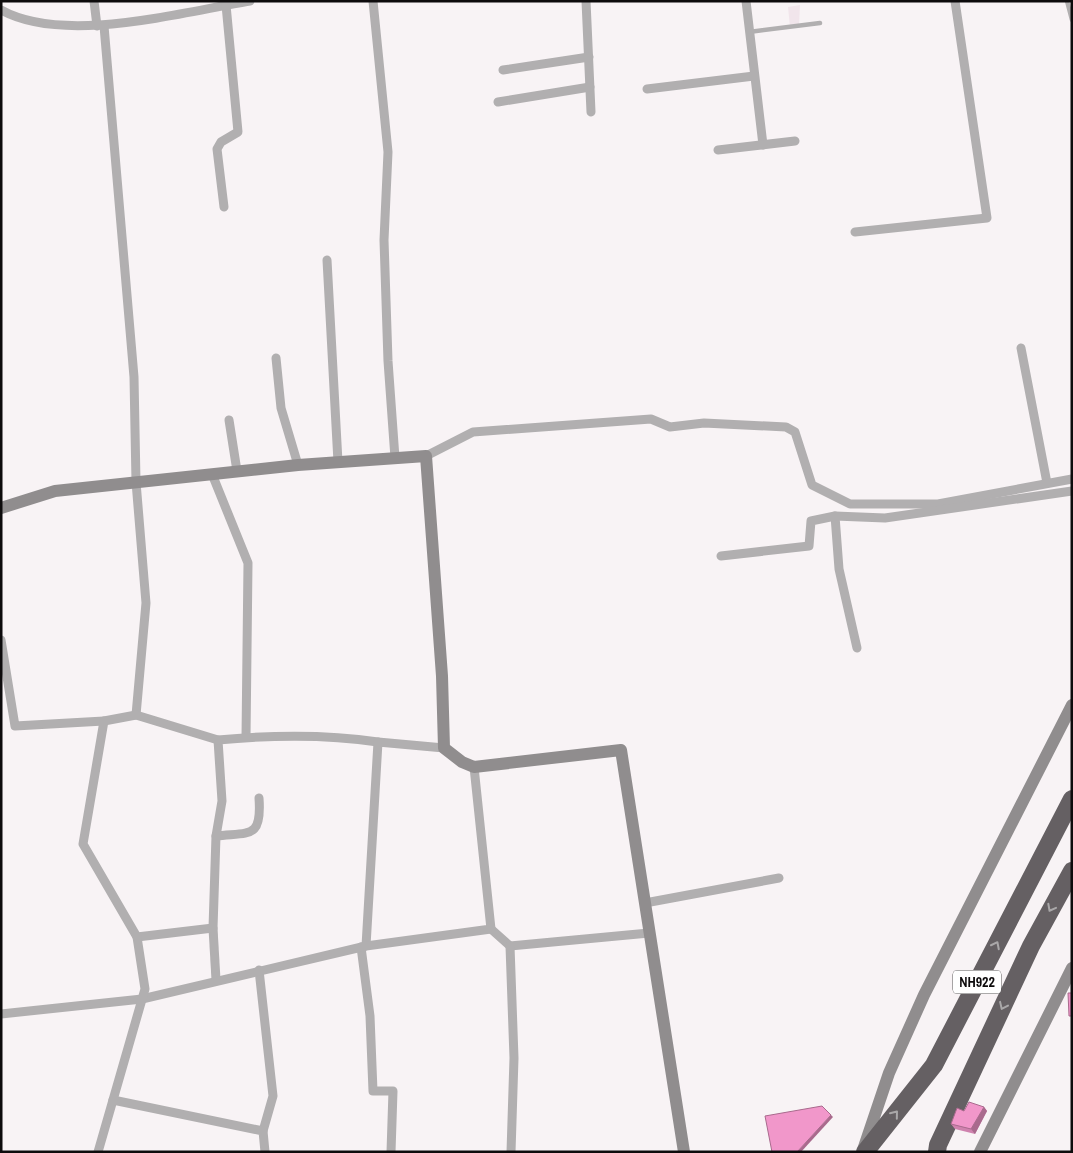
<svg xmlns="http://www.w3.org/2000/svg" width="1073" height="1153" viewBox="0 0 1073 1153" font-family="'Archivo Narrow',sans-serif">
	<rect width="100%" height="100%" fill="#f8f3f5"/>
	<!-- built -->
	<path fill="#f1e5eb" d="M800,5L799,25L790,27L788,7Z"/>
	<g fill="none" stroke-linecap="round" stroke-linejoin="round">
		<!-- lane -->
		<g stroke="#b1afb0" stroke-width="4.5">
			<path d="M1067,1L1072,20"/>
			<path d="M749,32L820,23"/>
		</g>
		<!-- street -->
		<g stroke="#b1afb0" stroke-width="9">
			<path d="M94,1L97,26"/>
			<path d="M373,1L388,152L384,240L388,361L395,458"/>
			<path d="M586,1L591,112"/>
			<path d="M746,1L763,145"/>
			<path d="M1,10C64,45 182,12 250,1"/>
			<path d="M104,26L134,377L136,482L146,603L136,715"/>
			<path d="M503,70L589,57"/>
			<path d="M647,89L754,76"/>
			<path d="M498,102L590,87"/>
			<path d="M718,150L795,141"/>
			<path d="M224,207L217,149L221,142L238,132L226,5"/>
			<path d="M855,232L987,218L955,1"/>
			<path d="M327,260L338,462"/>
			<path d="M1021,348L1047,483"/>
			<path d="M276,358L281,408L298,465"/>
			<path d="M229,420L237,471"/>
			<path d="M426,456L473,432L651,419L670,427L704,423L786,427L795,432L812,485L850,504H938L1072,479"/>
			<path d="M212,474L248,563L246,737"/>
			<path d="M835,516L839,569L857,648"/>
			<path d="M721,556L809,546L811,521L835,516L885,518L1072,491"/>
			<path d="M1,640L15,726L104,721"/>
			<path d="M216,836C250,832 262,839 259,798"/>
			<path d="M645,903L779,878"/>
			<path d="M213,928L216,980"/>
			<path d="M491,929L510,946L649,933"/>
			<path d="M137,937L213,928L216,836L222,801L218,740C271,735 325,734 378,742"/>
			<path d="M366,946L378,742L444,748"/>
			<path d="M510,946L514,1058L511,1152"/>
			<path d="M361,947L370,1016L373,1091H393L391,1152"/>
			<path d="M259,970L273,1096L263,1131"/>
			<path d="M1,1014L142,999L366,946L491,929L474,767"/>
			<path d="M113,1100L263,1131L265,1152"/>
			<path d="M98,1152L145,989L137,937L83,844L104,721L136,715L218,740"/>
		</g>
		<!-- secondary -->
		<g stroke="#908d8e" stroke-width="12">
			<path d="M1,508L55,491L298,465L426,456L442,676L444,748L462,762L474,767L621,750L684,1152"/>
			<path d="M863,1150L889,1073L924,995L1072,705"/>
			<path d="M980,1152L1072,968"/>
		</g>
		<!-- highway -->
		<g stroke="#656063" stroke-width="18">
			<path d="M865,1152L934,1065L1072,799"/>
			<path d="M937,1152L938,1145L1031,946L1072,871"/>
		</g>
	</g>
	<!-- wall -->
	<path fill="#cf82ae" d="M984,1107L987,1111L975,1134L955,1129L951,1124L964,1111Z"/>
	<!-- shaded-wall -->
	<g fill="#a96a8d">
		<path d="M984,1107L987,1111L975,1134L971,1129Z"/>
		<path d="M831,1115L833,1117L801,1152H797Z"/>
	</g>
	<!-- building -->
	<g fill="#f197ca" stroke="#a96a8d">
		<path d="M1068,993H1072V1016H1069Z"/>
		<path d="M969,1102L984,1107L971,1129L951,1124L957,1108L964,1111Z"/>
		<path d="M822,1106L831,1115L797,1152H772L765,1116Z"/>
	</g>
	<!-- one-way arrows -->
	<defs><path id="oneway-chevron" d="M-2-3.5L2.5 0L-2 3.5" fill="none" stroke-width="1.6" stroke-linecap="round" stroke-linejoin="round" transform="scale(1.25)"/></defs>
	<g stroke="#aaa8a9">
		<use href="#oneway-chevron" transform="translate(1051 908) rotate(118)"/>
		<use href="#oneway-chevron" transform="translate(996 945) rotate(-63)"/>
		<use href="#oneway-chevron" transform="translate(1003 1006) rotate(115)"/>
		<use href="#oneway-chevron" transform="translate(895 1114) rotate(-51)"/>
	</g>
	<g text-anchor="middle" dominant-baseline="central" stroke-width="4" stroke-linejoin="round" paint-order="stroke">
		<!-- shield labels -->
		<rect fill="#fff" stroke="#565455" stroke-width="1" x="953" y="970.5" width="48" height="23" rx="4"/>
		<g font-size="14" font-weight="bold" fill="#0d0b0c">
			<text x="977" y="982">NH922</text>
		</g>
	</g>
	<!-- border -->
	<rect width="1073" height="1153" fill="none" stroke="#0d0b0c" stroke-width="5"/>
</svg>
